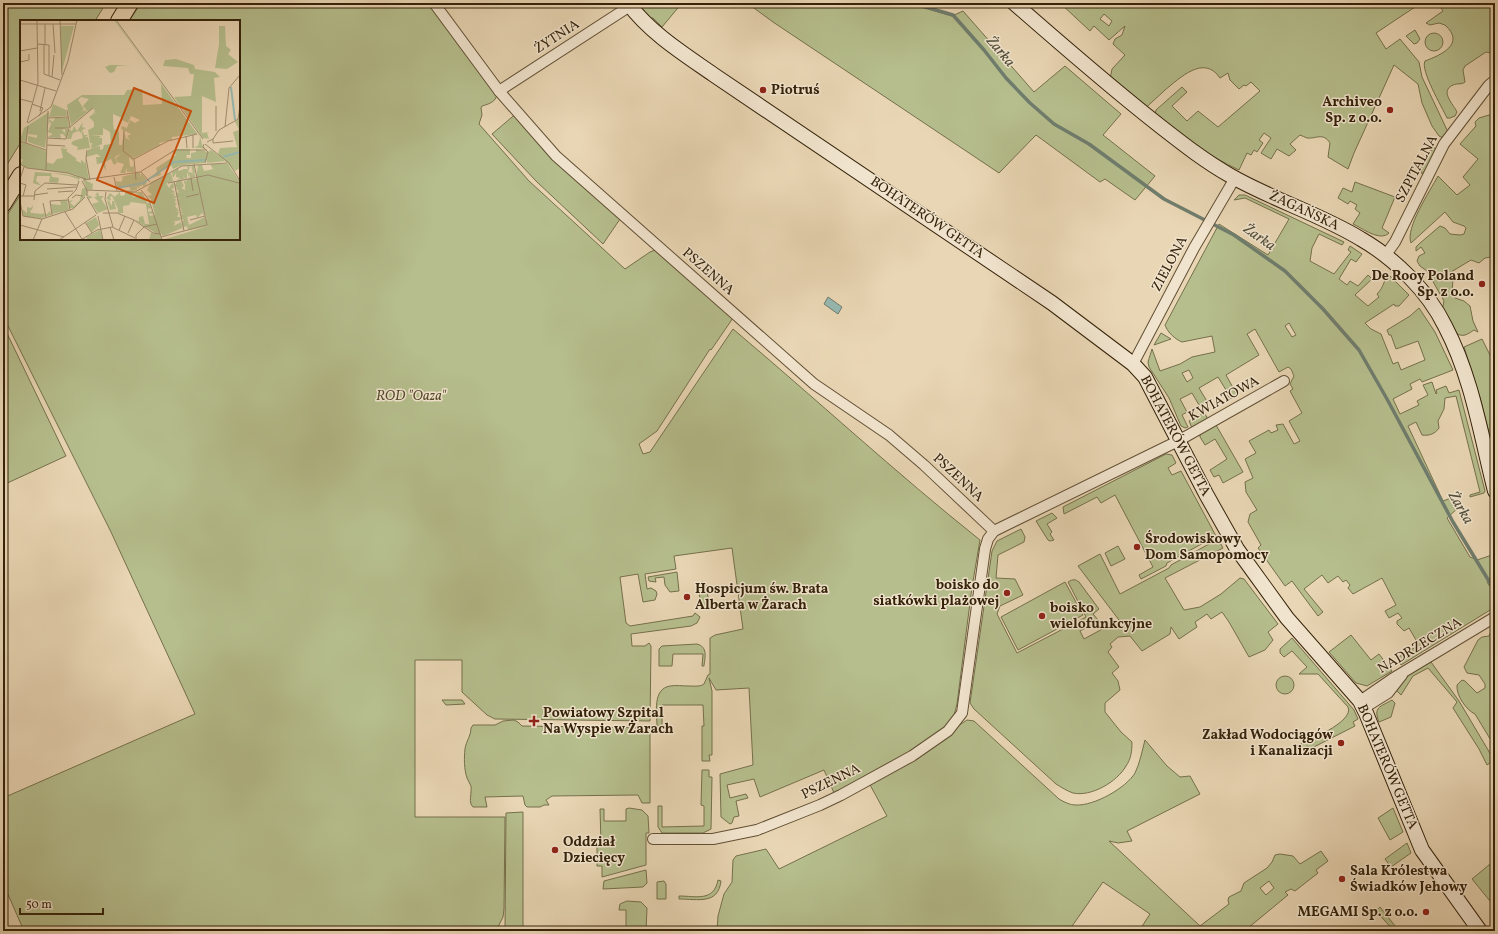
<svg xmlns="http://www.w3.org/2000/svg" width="1498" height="934" viewBox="0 0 1498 934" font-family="Vollkorn,serif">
	<rect width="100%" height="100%" fill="#e9d6b4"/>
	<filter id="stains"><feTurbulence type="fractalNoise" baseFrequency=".005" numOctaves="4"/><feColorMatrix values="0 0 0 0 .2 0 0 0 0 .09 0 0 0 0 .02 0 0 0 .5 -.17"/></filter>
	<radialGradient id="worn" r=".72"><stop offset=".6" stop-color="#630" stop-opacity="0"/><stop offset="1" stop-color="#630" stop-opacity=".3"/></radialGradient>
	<!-- green -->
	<g fill="#b6be8d" stroke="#75704b" fill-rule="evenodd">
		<path d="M3,3H106L95,21H21V142L3,171Z"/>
		<path d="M141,3H430L497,94C496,102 489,104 482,106L481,108L482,115L479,124L529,181L625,269L650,252L660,248L733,318L711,350L710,349L657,431L639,444L643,454L650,452L733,329C816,399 896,473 980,540L972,587L957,704L954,715L945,727L911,753L834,793L824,770L760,797L754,779L727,785L730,798L746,794L748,798L736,801L739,816L734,817L732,823L730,824L721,817L720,774L753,765L749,688L716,690L709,678L712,691V755H709L710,761H702V726H704L703,705H662V726H657C657,714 652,689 670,686C676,685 683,686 689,686C694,686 700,687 704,684L708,675L710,674V638L715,635L743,629L732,548L674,556L676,569L645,574L647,589L651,588L656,591L657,594L655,600L643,602L638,574L620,577L626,623L630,626L693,616L695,613L700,617L697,623L691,626L631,634L632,646H645L649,643L651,646L650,721L495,719L487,715L462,692V660H415V817H505L504,909L503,917L496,931H24L3,883V798L195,714L111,532L3,316V221L21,194V239H239V21H129Z"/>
		<path d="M636,3H682L662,27L653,18H650Z"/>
		<path d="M747,3H908L952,16L963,11L1034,92L1065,66L1121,114L1103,135L1155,176L1135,200L1105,179L1100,182L1036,135L999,173L773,22Z"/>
		<path d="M1060,3H1421L1376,33L1386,49L1400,39L1419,62L1422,77L1448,132L1443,138L1439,136L1432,126L1422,103L1418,84L1394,65L1354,153L1348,169L1328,157L1330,143C1323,132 1316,139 1307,138C1305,137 1302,136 1300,135L1290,144L1296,150L1289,156L1277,149L1271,159L1261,153L1271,138L1264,133L1259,140L1263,143L1257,152L1254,150L1251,155L1247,153L1239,170C1208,156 1182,135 1155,114L1156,110L1182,87L1187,92L1172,106L1187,121L1198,111L1218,127L1260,91L1251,82L1246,86L1244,85L1239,89L1230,80L1228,73L1220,78C1204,54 1180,78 1165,90C1158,97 1150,103 1144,110L1110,79L1112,69L1125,55L1113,44L1115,39L1122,35L1125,26L1109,40L1094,26L1090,31ZM1104,14L1112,21L1109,26L1100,19Z"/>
		<path d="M1438,3H1495V54L1486,52L1465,66L1463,70L1465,82C1461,85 1457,83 1453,85C1439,91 1454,105 1457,112L1455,116L1450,118H1447C1442,107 1420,70 1425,61C1441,55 1466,44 1445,25L1439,23L1430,25L1426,23L1443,11Z"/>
		<path d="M1415,30L1420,39L1417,43L1414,44L1406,36Z"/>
		<circle cx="1434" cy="42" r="9"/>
		<path d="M518,112L620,219L603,244L536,181L492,134Z"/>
		<path d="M1489,115L1492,116L1495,119V260L1491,257L1485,258L1479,263L1471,260L1451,272L1453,278L1452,294L1455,298L1464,301L1470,306L1473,321L1478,332L1474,330C1471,332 1468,334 1465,335C1453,338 1446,319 1442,311L1444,301L1427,271L1420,266L1417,261L1419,256L1425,253L1421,247L1416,251V247L1419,244L1440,226L1445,228L1450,234L1460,235L1464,234L1466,228L1464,226L1453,222L1445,212L1411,243C1405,228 1430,191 1438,176L1457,195L1470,185L1463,177L1478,159L1460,144L1476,126L1475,122L1479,118Z"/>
		<path d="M1433,147L1437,150L1424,173L1422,174L1421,168Z"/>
		<path d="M1355,182L1395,197L1382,228L1389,233C1380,242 1362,228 1353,224L1360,213L1355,209L1357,205L1350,201L1348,204L1338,198L1343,188L1352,192Z"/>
		<path d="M1239,195H1245L1344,242L1342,245L1319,234L1312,248L1310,261L1334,274L1351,252L1348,250L1350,246L1362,254L1356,262L1351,259L1339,279L1347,285L1350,281L1358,286L1368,275L1372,279L1355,295L1368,306L1379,297L1377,294C1385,286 1382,282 1389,275L1409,295L1399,306H1395L1394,304L1365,323L1371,329L1381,334L1393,364L1398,362L1401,370L1425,360L1418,341L1396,349L1391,335H1389L1387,330L1410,316L1419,308L1435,332L1453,370L1422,382L1420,379L1410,384L1412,389L1393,399L1400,414L1419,405L1417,401L1428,395L1423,385L1432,382L1436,394L1437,393L1436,390L1446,386L1449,393L1459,390L1485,491L1484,493L1470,497V495L1480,492L1456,396L1445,398L1444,409L1438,421L1439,428C1435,434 1429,436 1422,435L1416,422L1408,426L1443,501L1451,498C1456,500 1458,503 1458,508L1447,518L1470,557L1477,560L1495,554V576L1489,579L1487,582L1495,594V607L1401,665L1397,658L1419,645L1409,628L1404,631L1397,624V621L1402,618L1398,613L1389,618L1385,611L1396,605L1382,578L1353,594L1348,588L1350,585L1346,580L1343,582L1338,576L1328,583L1322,575L1304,589L1323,612L1318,616L1292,581L1285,586L1258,548L1261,545L1248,522L1250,514L1257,510L1246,492L1245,482L1253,478L1245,459L1256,453L1249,441L1269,430L1271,433L1278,430L1276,425L1283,424L1294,444L1300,441L1289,421L1302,413L1290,391L1293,389L1290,384L1294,376L1291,369L1288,367L1279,372L1255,329L1247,334L1259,355L1226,375L1237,395L1230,399L1225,391L1226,390L1218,377L1199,388L1208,403L1202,406L1199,405L1192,393L1180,399L1187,412L1182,415L1188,427L1185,428L1181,426L1169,398L1149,367L1148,362L1152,349L1160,371L1180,364L1192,357L1215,352L1212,336L1182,342C1175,339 1168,333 1165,325L1219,224L1268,255L1289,219L1245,198L1234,200ZM1289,323L1296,335L1292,337L1285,326ZM1189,370L1193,378L1187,382L1182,373Z"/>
		<path d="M3,325L66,456L3,485Z"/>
		<path d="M1161,333L1171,339L1154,345Z"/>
		<path d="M1482,339L1495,365V457L1481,401L1464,347Z"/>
		<path d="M1204,413L1207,417L1206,420L1192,428L1189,421Z"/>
		<path d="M1216,425L1243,472L1223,483L1219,475L1214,477L1210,470L1227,459L1215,439L1205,445L1200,437V434Z"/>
		<path d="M1166,454L1172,455L1176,463L1168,468L1172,475L1181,471L1216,536L1167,563L1166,566L1141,579L1139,575L1153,567L1115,495L1101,503L1097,497L1064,514L1063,507Z"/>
		<path d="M1052,513L1057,518L1047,524L1052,532L1050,534L1054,540L1050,541L1048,540L1036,521Z"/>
		<path d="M1021,529L1025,537L1024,542L998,555L996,578L1015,579L1023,595L1000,606L997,614L1017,653L1086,617L1068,582C1073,579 1075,579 1079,582L1099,609L1093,614L1099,621L1080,631L1084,639L1119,620L1078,566L1100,554L1120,594L1169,568L1171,565L1218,539L1223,548L1165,578L1184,610L1200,607L1221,594L1240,578L1244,579L1278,624L1268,632L1273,640L1265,650L1249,657L1229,622L1222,612L1211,619L1207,614L1195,622L1197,627L1179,639L1171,627L1170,634L1142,651L1130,636L1118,637L1110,644L1112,647L1108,652L1119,667L1112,673L1118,681L1120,690L1105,703V712L1121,732L1132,742C1132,751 1131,759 1126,766C1117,782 1091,797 1073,793C1067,791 1061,787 1056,784L974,709L970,703L992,551L997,541Z"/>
		<path d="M1118,546L1125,559L1111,566L1105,553Z"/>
		<path d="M677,572L679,591L670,592L665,585L664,577L655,578L656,582L649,581L648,577Z"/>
		<path d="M703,582L706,585L709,603L705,610L701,607L698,583Z"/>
		<path d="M1065,582L1083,615L1018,650L1001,617Z"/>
		<path d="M1495,626V747L1475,714C1466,710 1456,695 1457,685L1462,680L1465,681L1477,693L1485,688V684L1479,675L1467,673L1464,667L1478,640L1482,637L1489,636L1493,627Z"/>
		<path d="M1351,635L1371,660L1379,654L1392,671L1367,686L1356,683L1329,652Z"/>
		<path d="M1292,638L1354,710L1358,719L1353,722L1355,726L1310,749L1308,746L1296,752L1294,747C1305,742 1355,722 1348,707L1318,674H1299L1307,667L1292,651L1284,657L1280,653V649Z"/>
		<path d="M697,644C708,647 705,657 704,666H702L703,654H673L672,666H659V649L662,646Z"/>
		<path d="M1431,662L1459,701L1494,760L1487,765L1479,749L1453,708L1457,702L1428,668L1413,676L1401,695L1396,690C1406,674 1414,671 1431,662Z"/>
		<circle cx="1285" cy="685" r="9"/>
		<path d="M442,700H462L465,704L446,705Z"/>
		<path d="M1392,700L1395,703L1391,717L1379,722C1373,707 1380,707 1392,700Z"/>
		<path d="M514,720L518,722L522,726L650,728V803H642L638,795L552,796L546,800L549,805H544L540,807H527L525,805L523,796L485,797L487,807H473C468,803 472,793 471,786C470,783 468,781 467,778C464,769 464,758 465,749C466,741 471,736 471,728L473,725H495L503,721Z"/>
		<path d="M967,720L974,721L1059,799C1064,802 1070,805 1076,805C1094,806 1126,788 1135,773C1140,763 1142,751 1145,740L1167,766L1180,777L1190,776L1200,794L1127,831L1132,841L1118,843L1109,841L1200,926L1229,904L1228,900L1229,897L1241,891L1244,883L1267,868L1272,862L1275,855L1280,854L1293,856L1300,864L1321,851L1328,861L1316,870L1318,873L1295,891L1291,889L1285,892L1288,895L1248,928L1249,931H1139L1150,914L1103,882L1070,929L1072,931H715H717L718,916L724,894L732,882L733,860L736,856L766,849L779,869L887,816L869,783L949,736L961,724ZM1269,881L1274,888L1266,895L1260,888Z"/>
		<path d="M702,770H709V777H712L711,829L703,833H662L658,827V806H662V827L704,826V806L701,805Z"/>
		<path d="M629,808L642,810L648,816L649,833H646V865L602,877V866H597V843H601L600,809H604V821H626V809Z"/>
		<path d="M1393,808L1403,832L1390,840L1378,818Z"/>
		<path d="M523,812V931L505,930L506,813Z"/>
		<path d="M1407,843L1411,853L1391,867L1385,859Z"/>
		<path d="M1495,860V897L1490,901L1472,879Z"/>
		<path d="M646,870L647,883L643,887L603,889L604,881Z"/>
		<path d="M718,880L721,881C718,905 698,899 679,899V896C696,896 714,902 718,880Z"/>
		<path d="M664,881L666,884V899H657V882Z"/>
		<path d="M627,901L641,902L647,908L646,931H626V910H619L620,904Z"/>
		<path d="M1380,907L1399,931H1394L1376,911Z"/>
	</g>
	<!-- water -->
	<path fill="#97b9b1" stroke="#6f7d6e" d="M828,297L842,307L838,314L824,304Z"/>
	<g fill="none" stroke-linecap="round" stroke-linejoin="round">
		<!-- stream -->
		<path stroke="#6f7d6e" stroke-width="3.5" d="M912,3L953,15L984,50L1006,78L1030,103L1054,124L1089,144L1164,199L1234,235L1285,271L1323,309L1359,350L1387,399L1453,522L1495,591"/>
		<defs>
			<g id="street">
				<path d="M434,3L499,91L556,156L814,384L889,435L924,465L994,531"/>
				<path d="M499,91L630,6"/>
				<path d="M1385,256L1395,242L1444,144L1489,85L1495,80"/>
				<path d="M1133,364L1194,248L1235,178"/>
				<path d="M1360,701L1392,679L1495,617"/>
				<path d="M1364,708L1388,693L1402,675"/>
				<path d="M653,839H713L757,830L820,805L841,795L912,756L948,731L962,713L985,549L988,539L994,531L1178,441L1284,381"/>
			</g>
			<g id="secondary">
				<path d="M628,3C650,33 684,54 714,75L1052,303L1133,364L1145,377L1206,494L1237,549L1287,618L1360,701L1366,713L1422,850L1480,931"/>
				<path d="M1014,3C1062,45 1110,87 1160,126C1183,144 1206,162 1231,176C1273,200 1320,214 1361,239C1394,258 1428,291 1445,326C1472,377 1481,436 1495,491"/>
			</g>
			<g id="primary">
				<path d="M119,21L130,3"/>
				<path d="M3,204L21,175"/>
			</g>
		</defs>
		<!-- street casing -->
		<use href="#street" stroke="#614f34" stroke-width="12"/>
		<!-- secondary casing -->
		<use href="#secondary" stroke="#342209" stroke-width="16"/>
		<!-- primary casing -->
		<use href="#primary" stroke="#342209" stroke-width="18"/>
		<!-- street -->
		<use href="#street" stroke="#f1e4ce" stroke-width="10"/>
		<!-- secondary -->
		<use href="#secondary" stroke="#f1e4ce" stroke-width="14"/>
		<!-- primary -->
		<use href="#primary" stroke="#e9d6b4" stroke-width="16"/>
	</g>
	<!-- markers -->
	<g fill="#8f2418" stroke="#f1e4ce" stroke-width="1.5">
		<circle cx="763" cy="90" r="4"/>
		<circle cx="1390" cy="110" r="4"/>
		<circle cx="1482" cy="284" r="4"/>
		<circle cx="1137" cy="547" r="4"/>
		<circle cx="1007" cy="593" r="4"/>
		<circle cx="687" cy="597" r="4"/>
		<circle cx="1042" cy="616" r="4"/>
		<path d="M532 715h4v4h4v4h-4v4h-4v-4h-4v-4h4z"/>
		<circle cx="1341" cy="743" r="4"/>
		<circle cx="555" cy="850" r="4"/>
		<circle cx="1342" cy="879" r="4"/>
		<circle cx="1426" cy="912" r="4"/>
	</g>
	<g text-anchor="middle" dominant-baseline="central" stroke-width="3" stroke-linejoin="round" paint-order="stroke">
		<!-- street labels -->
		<g font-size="14" fill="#342209" stroke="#f1e4ce">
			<text transform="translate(557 37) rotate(-33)">ŻYTNIA</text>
			<text transform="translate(1417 169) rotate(-62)">SZPITALNA</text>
			<text transform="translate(1304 211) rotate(25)">ŻAGAŃSKA</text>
			<text transform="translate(927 218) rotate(34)">BOHATERÓW GETTA</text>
			<text transform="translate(1170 264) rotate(-62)">ZIELONA</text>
			<text transform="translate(708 272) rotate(41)">PSZENNA</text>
			<text transform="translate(1224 399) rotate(-29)">KWIATOWA</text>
			<text transform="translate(1175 436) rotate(62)">BOHATERÓW GETTA</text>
			<text transform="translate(958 478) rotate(43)">PSZENNA</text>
			<text transform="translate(1420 646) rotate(-31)">NADRZECZNA</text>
			<text transform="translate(1387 767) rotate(67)">BOHATERÓW GETTA</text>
			<text transform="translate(831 782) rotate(-26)">PSZENNA</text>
		</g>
		<!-- poi labels -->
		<g font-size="14" font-weight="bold" fill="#342209" stroke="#f1e4ce" text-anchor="start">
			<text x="771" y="90">Piotruś</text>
			<text x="1382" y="102" text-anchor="end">Archiveo<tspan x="1382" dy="16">Sp. z o.o.</tspan></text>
			<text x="1474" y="276" text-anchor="end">De Rooy Poland<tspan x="1474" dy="16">Sp. z o.o.</tspan></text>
			<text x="1145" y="539">Środowiskowy<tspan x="1145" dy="16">Dom Samopomocy</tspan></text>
			<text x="999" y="585" text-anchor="end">boisko do<tspan x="999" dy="16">siatkówki plażowej</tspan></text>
			<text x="695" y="589">Hospicjum św. Brata<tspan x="695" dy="16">Alberta w Żarach</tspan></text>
			<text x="1050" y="608">boisko<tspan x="1050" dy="16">wielofunkcyjne</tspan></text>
			<text x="543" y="713">Powiatowy Szpital<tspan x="543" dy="16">Na Wyspie w Żarach</tspan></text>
			<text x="1333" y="735" text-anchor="end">Zakład Wodociągów<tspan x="1333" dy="16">i Kanalizacji</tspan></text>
			<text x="563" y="842">Oddział<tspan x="563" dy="16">Dziecięcy</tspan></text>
			<text x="1350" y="871">Sala Królestwa<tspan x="1350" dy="16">Świadków Jehowy</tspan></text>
			<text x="1418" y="912" text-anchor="end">MEGAMI Sp. z o.o.</text>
		</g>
		<!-- park labels -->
		<g font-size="14" font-style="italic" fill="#54492a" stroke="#f1e4ce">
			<text x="411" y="396">ROD "Oaza"</text>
		</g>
		<!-- water labels -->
		<g font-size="15" font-style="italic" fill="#524f3b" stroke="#f1e4ce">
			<text transform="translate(1000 52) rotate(50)">Żarka</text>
			<text transform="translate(1259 238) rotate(35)">Żarka</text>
			<text transform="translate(1460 508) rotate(60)">Żarka</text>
		</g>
	</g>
	<!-- overview -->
	<g transform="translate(20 20)">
		<rect width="220" height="220" fill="#e9d6b4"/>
		<path d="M94,0H95L181,119L182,125L186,129L173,127L178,126L180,118L177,114L152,117V120L139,123L140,125L114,138L103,131L113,138V141L109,137L110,146L107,145L113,147L114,144V152H107V148L105,153H100L104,144L97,142L96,138L102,133L95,137L97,143L94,145L91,139L85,142L86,151L82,143L69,146L77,144L76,137H81L77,134L66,137L68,130L75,127L71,128L72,123H70L68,110L74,107V102L69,97L76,92L73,93L75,91L73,88L68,92L63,86L69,79L61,77L58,80L64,89L61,92L65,90L67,92L51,105L47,85L62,75H104L107,70L122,69L123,85L142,84L141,64ZM93,94L102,98L100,102L102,100L108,103L111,96L120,100L115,103L110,100L106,110L107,108L102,106L101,109L111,114L107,116L110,120L106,118L104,111L102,125H99V110L98,113L97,109L94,110L93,104L100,107L93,104ZM83,108L90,112L91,124L84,125L83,129L80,130V126L75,127L82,124V118H79L81,116H71L83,115ZM41,6H54L42,51H41ZM199,6H205L206,26L211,30L208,34L218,42L207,49L195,48L199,24ZM156,39L174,45L175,49L195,52L200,57L194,58L196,82L182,76V113L190,112L187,113L189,119H192L183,118L154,77L171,76L174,54H170L168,48L143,46L145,40ZM90,45H110L97,46L94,52L90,53L85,47ZM33,84L46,90L47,96L29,97ZM29,92L25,128L8,122V116L17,118V115L8,114L9,105L6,122L0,120L4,108ZM35,98H48L49,107L42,110L45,113V109H49L46,118L43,114H40L41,118L28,117L33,114L28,112L31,104L30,101L28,105L29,99L33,102ZM220,99V148L215,151L198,134L200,128L217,127L213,112L219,110L215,101ZM63,102L62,107L66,108L62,110L64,115H68L65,117H68L70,128L57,130L58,127L51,124L53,121L63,118L61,110V113L59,111L53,113L51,119H47L50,108L51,106L50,110L52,111L53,109L54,106L57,111ZM0,121L26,131V142L33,144L37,139L43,138L41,128L48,127L42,129H48L46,131L57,139L55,140L61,143V140L63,141L65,144V138L69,160L54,154L7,148L0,144L3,140L0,138ZM157,129H170V135H166L167,138H171V133L176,132V129L188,132L191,130L206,141L187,143V140L185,143L163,145L153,149L151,145L140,152L141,155L132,158L137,151L136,148L156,135L153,131ZM186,144L182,145L184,151L193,149L190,144H208L220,162V220H142L188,206L168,210L167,206L164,207V211L163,206L166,205L163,206L162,202L165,203L161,201H164L160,195L163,194L159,192H163L159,190H162L159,187L162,186H159L157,179L161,178H157L156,174L160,172L156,173L159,171L155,168H159L155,167L154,162L156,165V161L161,160L164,166L161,168L165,170V164L167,165L164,163V160L166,162L167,159H176L178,145ZM183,187L187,200L185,197L169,205L167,197L176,195L177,198L182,193L184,196ZM171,145H173L174,146L175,153L171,155L175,154V157L170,158L169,154L168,158V153H167V158L165,159L163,155L164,159L157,160L160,158L156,157V153L153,158L152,152L158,148L159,151L164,149V152V149H168L167,147L170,146L168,152L173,153ZM5,148L48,153L69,160H65L73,164L72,170L67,169V174L68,171L69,170L67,175L73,177L69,179L66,175L54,188H50L49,181L53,180L50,183L54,186L60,180L62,169L66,167L63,159L60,158L57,162L58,159L49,156L31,153L32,157L39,158L38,163L26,162H29L30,156H17L16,161L21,165H19L13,163L15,152L45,154L58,157L46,153ZM120,152V157L121,153L127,160L126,164L129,162L123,167V165L119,167L120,169L117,167V170L112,171L104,170H111L109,167L97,168L96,161L101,162L103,158L101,157ZM151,153L153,161L147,163V165L149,168L153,162L154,168L151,169L155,172L150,174L155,173L153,177L155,175L156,178L153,179H156L155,183H157L155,186L159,191L156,192H159L157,197H160L161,200L152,202H155L154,206L161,202L163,210L162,208L143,216L140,212L141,220H129L131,213L137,214L115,200L119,201V197L123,196L125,204H129L126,184L111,182L109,185L103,186V193H98V189L92,176L90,177L91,180L89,181L92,186V181H94L96,189L90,190L87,181L90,180L86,179L90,173L95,177L97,174L98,175L99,171L101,176L105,175V171L114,172L111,175L114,177L119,175L114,172H122L127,183H129L131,188L128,189V192L132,191L133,194L129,193L130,196L135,195L131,179L127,176L132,175L127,170L131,162ZM78,172L79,176H84L81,179L88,189L78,193L72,184L79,182L74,177L78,176L75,175ZM47,180L49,190L32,194L31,184L41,185L40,181ZM13,185L12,190H10L11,193L23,194L24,192L25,196L30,191L31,195L21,198L4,197L2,189L7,193V187L11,188ZM76,197L79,205L72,212L66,203ZM80,210L83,220H68L66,217Z" fill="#b6be8d" fill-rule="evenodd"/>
		<path fill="none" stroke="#97b9b1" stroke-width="2" d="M211,67L215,100M203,137L220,132M97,168L123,163L154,142L186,140"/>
		<path fill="none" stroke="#a18e70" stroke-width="1" d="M40,0L42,55M96,0L183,119M0,4H56M25,4V24M33,4L35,33M17,24L29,25V56M24,24V54L40,60M0,31L17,28M0,42L9,40V34M32,57L34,35M0,60L36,71M0,79L12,82M12,84L23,88L19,96M47,90L50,107M20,91L25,68M28,98L48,97M218,99L220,86M7,103L18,63L17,0M8,103L31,87L48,41L57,0M205,107L209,68L220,55M35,108H49M49,108L73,88M104,110L103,131L114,139M196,111V86M173,115V128M166,116L167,128M27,118L46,119L49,109M193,119V123L213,121M0,121L26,130M187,122L193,119L199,110L220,98M6,123L8,106M184,124L183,127L188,132L185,143M185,124L209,143L220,161M27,125L45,126M67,130L66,138L70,160M114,139L148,121L177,114M114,139L116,160M0,144L7,148L48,153L66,159M26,150L28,91M121,152L130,162M94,157L97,171M171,158L173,171M0,159L4,147M63,160L120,152L155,130H187M62,161L67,170V176M154,161L164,211M0,163L6,165L3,176M25,163L57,165M148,163L188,155L219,163M27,169L56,167M66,170L115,172L162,146L207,143M121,170L129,180L141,217M38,172L53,171M86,172L85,179L93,207M14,175L28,173M0,176H14M67,177L77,194M166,177L179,174M52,178L56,175L63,176M14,180L15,171L25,163M0,181L3,196L22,199L53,189L65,177M23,183L26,197M50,190L48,178L56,170L59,161M45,192L62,219M83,193H97L114,200L133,213L141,214M32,195L30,181L48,180M78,196L83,220M170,200L185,196M65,202L72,213M0,205L44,217M90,207L94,220M99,210L105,196M108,213L114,200M13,220L22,199M39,220L76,195M61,220L77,210L92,207L115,218M116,220V215L124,207L137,204M142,220L141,217L187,205L174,144"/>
		<path fill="#cd510c" fill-opacity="0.15" stroke="#cd510c" stroke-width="2" d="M114,68L171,91L134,183L77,160Z"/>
		<rect width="220" height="220" fill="none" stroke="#342209" stroke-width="2"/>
	</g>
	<!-- margin -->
	<rect width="1498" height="934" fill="none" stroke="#e9d6b4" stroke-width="16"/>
	<rect x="4" y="4" width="1490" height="926" fill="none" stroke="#342209" stroke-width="2"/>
	<rect x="8" y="8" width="1482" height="918" fill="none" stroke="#342209"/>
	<!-- scale -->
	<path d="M20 908v6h83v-6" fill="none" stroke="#342209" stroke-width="2"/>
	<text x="26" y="908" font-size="12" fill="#342209" stroke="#f1e4ce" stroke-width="3" paint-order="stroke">50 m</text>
	<rect width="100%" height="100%" filter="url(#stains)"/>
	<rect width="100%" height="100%" fill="url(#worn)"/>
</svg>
